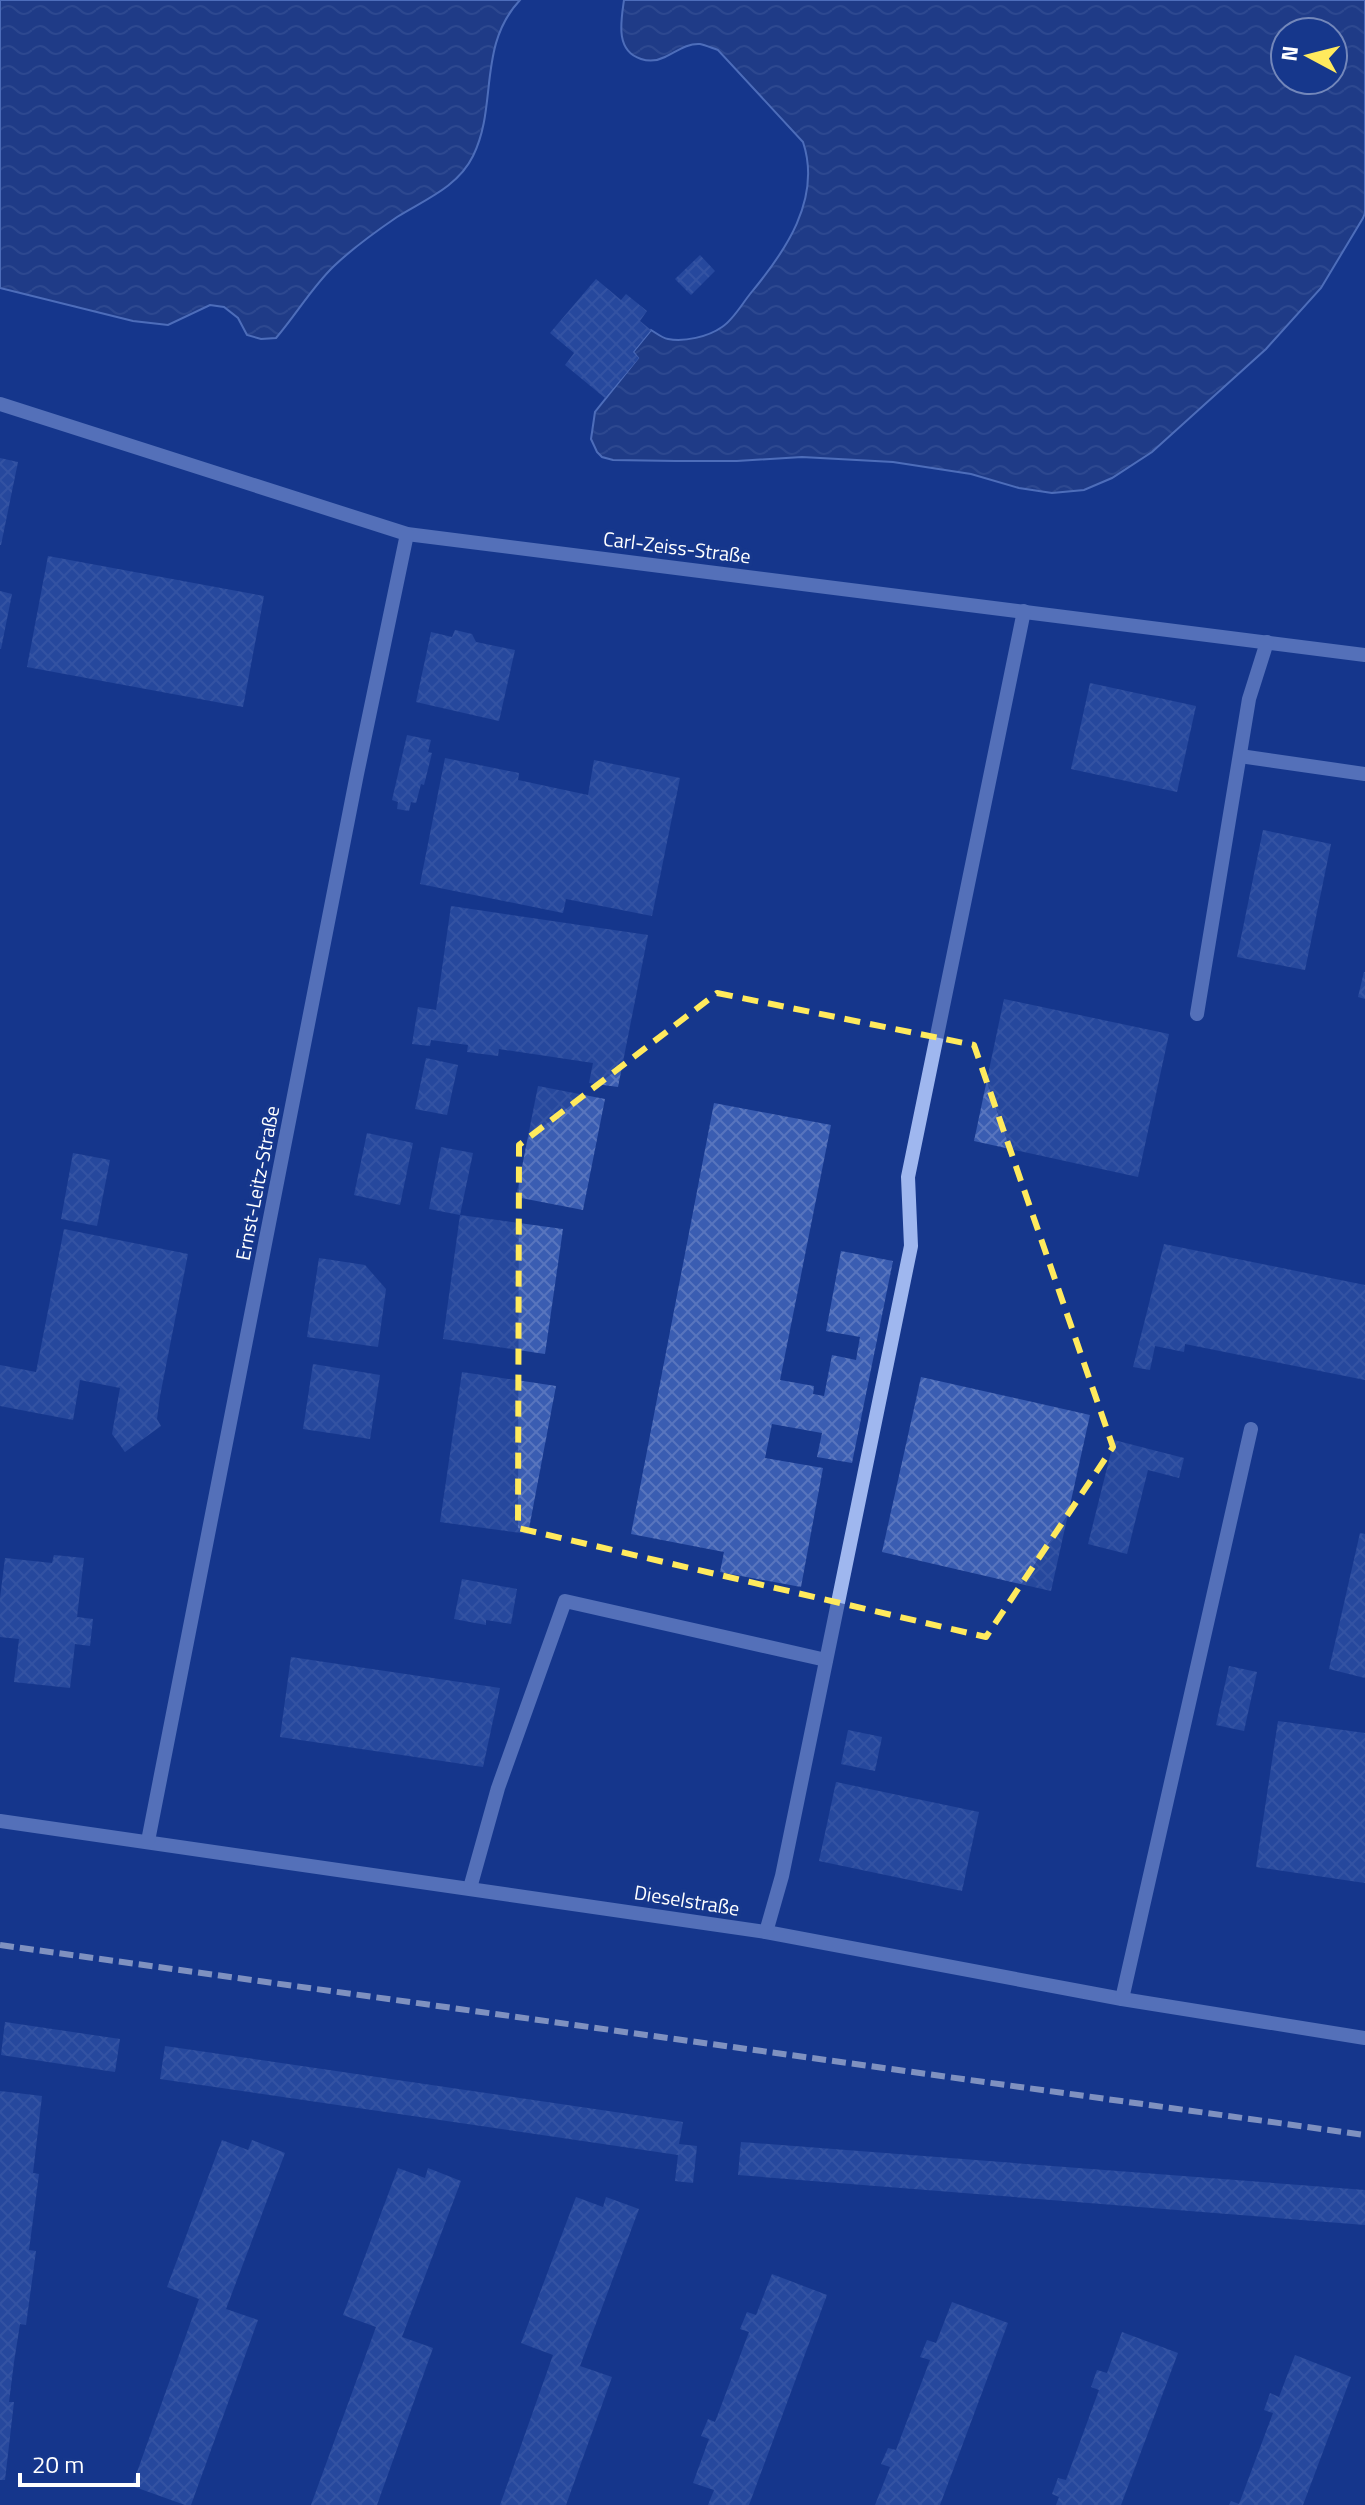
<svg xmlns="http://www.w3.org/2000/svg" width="1365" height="2505" viewBox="0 0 1365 2505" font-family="'Titillium Web',sans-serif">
	<defs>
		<pattern id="water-waves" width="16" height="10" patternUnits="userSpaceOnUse" patternTransform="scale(2)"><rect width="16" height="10" fill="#2a4282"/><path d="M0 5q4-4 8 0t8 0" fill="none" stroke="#4a5e95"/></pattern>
		<pattern id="building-cross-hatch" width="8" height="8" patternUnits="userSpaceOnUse" patternTransform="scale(2)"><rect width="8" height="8" fill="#3a5db2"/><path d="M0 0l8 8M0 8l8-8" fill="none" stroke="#5875be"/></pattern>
	</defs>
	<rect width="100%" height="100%" fill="#16378c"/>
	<!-- water -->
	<g fill="url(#water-waves)" stroke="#91aff2" stroke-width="2" fill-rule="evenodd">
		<path d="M0,0H520C477,46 498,106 473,156C458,187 424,200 397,217C375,232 353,248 334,266C312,287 296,315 276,338L261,339L247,335L238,318L224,307L210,305L168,325L133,321L0,288Z"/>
		<path d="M624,0H1365V213L1363,218L1321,288L1266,349L1152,452L1112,478L1084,490L1052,493L1019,488L971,474L893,462L802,457L737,461H675L613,460L602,457L597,452L591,439L595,412L638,358L633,352L651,330C656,333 662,338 668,339C684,342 708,337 722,327C733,320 742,304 750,294C785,252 822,199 803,142L718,50C712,48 705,45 700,44C687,43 676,52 665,57C657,61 650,62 641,59C615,51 621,21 624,0ZM1285,32H1333V80H1285Z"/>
	</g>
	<!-- building -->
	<g fill="url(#building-cross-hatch)">
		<path d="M700,255L715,271L691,295L675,279Z"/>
		<path d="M596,279L621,300L626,294L647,311L640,321L651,330L633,352L639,358L605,398L565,365L574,353L550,333Z"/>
		<path d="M0,458L18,462L1,545H0Z"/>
		<path d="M48,556L264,596L243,707L27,667Z"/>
		<path d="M0,591L12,594L1,649H0Z"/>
		<path d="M455,630L472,634L476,642L515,650L499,721L416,702L431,632L452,637Z"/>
		<path d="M1090,683L1196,706L1177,792L1071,769Z"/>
		<path d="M407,735L431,740L428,752L432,753L424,785L421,784L416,803L411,802L409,811L397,809L398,802L392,800Z"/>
		<path d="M445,758L519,773L518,780L588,795L594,760L680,778L652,916L566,899L563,913L420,884Z"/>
		<path d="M1263,830L1331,844L1305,970L1237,957Z"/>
		<path d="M451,906L648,935L618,1087L589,1083L593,1063L499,1049L498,1056L467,1052L468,1045L431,1040L430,1046L412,1044L418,1007L436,1010Z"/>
		<path d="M1364,972H1365V999L1358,997Z"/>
		<path d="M1004,999L1169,1034L1138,1177L974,1141Z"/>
		<path d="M426,1058L458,1065L447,1115L415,1109Z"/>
		<path d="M538,1086L605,1099L583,1210L516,1197Z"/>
		<path d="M714,1103L831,1125L780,1380L814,1386L813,1394L824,1396L832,1355L856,1360L860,1337L826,1331L841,1251L893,1261L852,1463L817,1457L822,1433L772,1424L765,1458L823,1468L801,1587L720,1572L724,1552L631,1534Z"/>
		<path d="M367,1133L413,1143L400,1205L354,1195Z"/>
		<path d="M441,1147L473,1153L460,1215L429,1209Z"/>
		<path d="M73,1153L110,1160L97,1226L61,1219Z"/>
		<path d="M460,1215L563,1229L545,1354L443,1339Z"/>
		<path d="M64,1229L188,1254L160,1396L157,1419L161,1426L125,1452L112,1434L120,1388L80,1380L73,1420L0,1406V1365L36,1372Z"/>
		<path d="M1164,1244L1365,1285V1380L1185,1344L1184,1352L1155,1346L1150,1370L1133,1367Z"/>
		<path d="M319,1258L365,1265L386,1289L378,1347L307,1337Z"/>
		<path d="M313,1364L380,1375L370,1439L303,1429Z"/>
		<path d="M462,1372L556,1386L528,1534L440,1522Z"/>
		<path d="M921,1377L1090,1415L1051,1591L882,1552Z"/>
		<path d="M1114,1440L1184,1458L1179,1478L1148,1470L1127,1554L1088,1544Z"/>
		<path d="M1360,1533L1365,1534V1678L1329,1669Z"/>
		<path d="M54,1555L84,1558L77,1617L93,1619L90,1646L75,1644L70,1688L14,1682L19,1639L0,1637V1598L5,1558L52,1563Z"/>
		<path d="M462,1579L517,1589L511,1624L486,1620V1625L454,1619Z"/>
		<path d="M291,1657L500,1688L483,1767L280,1737Z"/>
		<path d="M1229,1666L1257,1672L1244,1731L1216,1725Z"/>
		<path d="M1278,1721L1365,1733V1883L1256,1867Z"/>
		<path d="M848,1730L882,1737L875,1771L841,1764Z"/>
		<path d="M836,1782L979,1812L962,1891L819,1861Z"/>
		<path d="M5,2022L120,2039L115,2072L1,2055Z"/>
		<path d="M165,2046L683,2122L679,2144L697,2146L693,2183L675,2181L678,2155L160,2079Z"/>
		<path d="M0,2091L42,2096L33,2173L39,2174L29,2250L36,2251L26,2325L20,2324L14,2362L9,2402H14L5,2480H0Z"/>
		<path d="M222,2140L248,2150L252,2140L285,2153L226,2309L258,2320L191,2505H185L132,2486L199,2299L167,2287Z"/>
		<path d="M741,2142L1365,2190V2225L738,2175Z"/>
		<path d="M398,2168L425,2178L428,2168L461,2181L402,2337L433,2348L377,2505H311L376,2327L343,2315Z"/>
		<path d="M576,2197L603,2207L606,2197L639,2209L580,2366L612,2377L566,2505H500L553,2355L521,2343Z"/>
		<path d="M772,2274L827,2295L749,2505H708L714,2490L693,2483L709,2439L701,2436L708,2419L715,2422L749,2332L740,2329L747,2312L756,2315Z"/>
		<path d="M952,2302L1008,2323L940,2505H875L890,2467L881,2464L888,2448L896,2450L930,2360L920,2357L927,2340L936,2343Z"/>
		<path d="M1122,2332L1178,2353L1121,2505H1056L1059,2497L1052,2494L1058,2478L1066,2480L1099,2390L1091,2387L1097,2370L1107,2373Z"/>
		<path d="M1295,2355L1351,2377L1303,2505H1229L1231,2501L1239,2504L1273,2413L1264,2410L1270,2393L1279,2397Z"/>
	</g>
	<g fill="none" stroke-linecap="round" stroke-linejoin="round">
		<!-- minor -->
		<g stroke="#9fb7ef" stroke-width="14">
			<path d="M0,404L407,534L1365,655"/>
			<path d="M1240,756L1365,774"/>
			<path d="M1197,1014L1249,699L1267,642"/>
			<path d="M0,1821L766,1932L1122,1999L1365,2038"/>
			<path d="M148,1841L357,774L407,534"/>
			<path d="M470,1888L498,1788L565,1601L826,1660"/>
			<path d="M766,1932L782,1876L911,1246L908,1177L1024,611"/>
			<path d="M1122,1999L1251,1429"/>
		</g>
		<!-- rail -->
		<path stroke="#fff" stroke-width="6" stroke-dasharray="14 6" stroke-linecap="butt" d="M0,1945L1365,2135"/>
	</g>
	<!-- marked area -->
	<path d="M0 0H1365V2505H0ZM717,993L974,1045L1113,1447L986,1637L518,1528L519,1145Z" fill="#16378c" fill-opacity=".55" fill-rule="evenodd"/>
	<path fill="none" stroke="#ffea5d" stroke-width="6" stroke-dasharray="16 10" stroke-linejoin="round" d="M717,993L974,1045L1113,1447L986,1637L518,1528L519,1145Z"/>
	<g text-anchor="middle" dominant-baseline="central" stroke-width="8" stroke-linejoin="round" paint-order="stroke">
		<!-- street labels -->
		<g font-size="20" fill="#fff" stroke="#16378c">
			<text transform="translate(677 547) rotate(7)">Carl-Zeiss-Straße</text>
			<text transform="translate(257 1183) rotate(-79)">Ernst-Leitz-Straße</text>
			<text transform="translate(687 1900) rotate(9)">Dieselstraße</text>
		</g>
	</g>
	<!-- north arrow -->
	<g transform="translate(1309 56) rotate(277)"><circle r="38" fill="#16378c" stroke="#7387ba" stroke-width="2"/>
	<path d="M0-6L14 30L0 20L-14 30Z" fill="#ffea5d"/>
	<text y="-12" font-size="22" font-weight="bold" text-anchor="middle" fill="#ffffff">N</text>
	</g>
	<!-- scale -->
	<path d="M20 2473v12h118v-12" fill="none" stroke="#ffffff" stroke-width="4"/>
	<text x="32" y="2473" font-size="24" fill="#ffffff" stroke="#16378c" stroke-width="6" paint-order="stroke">20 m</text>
</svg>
